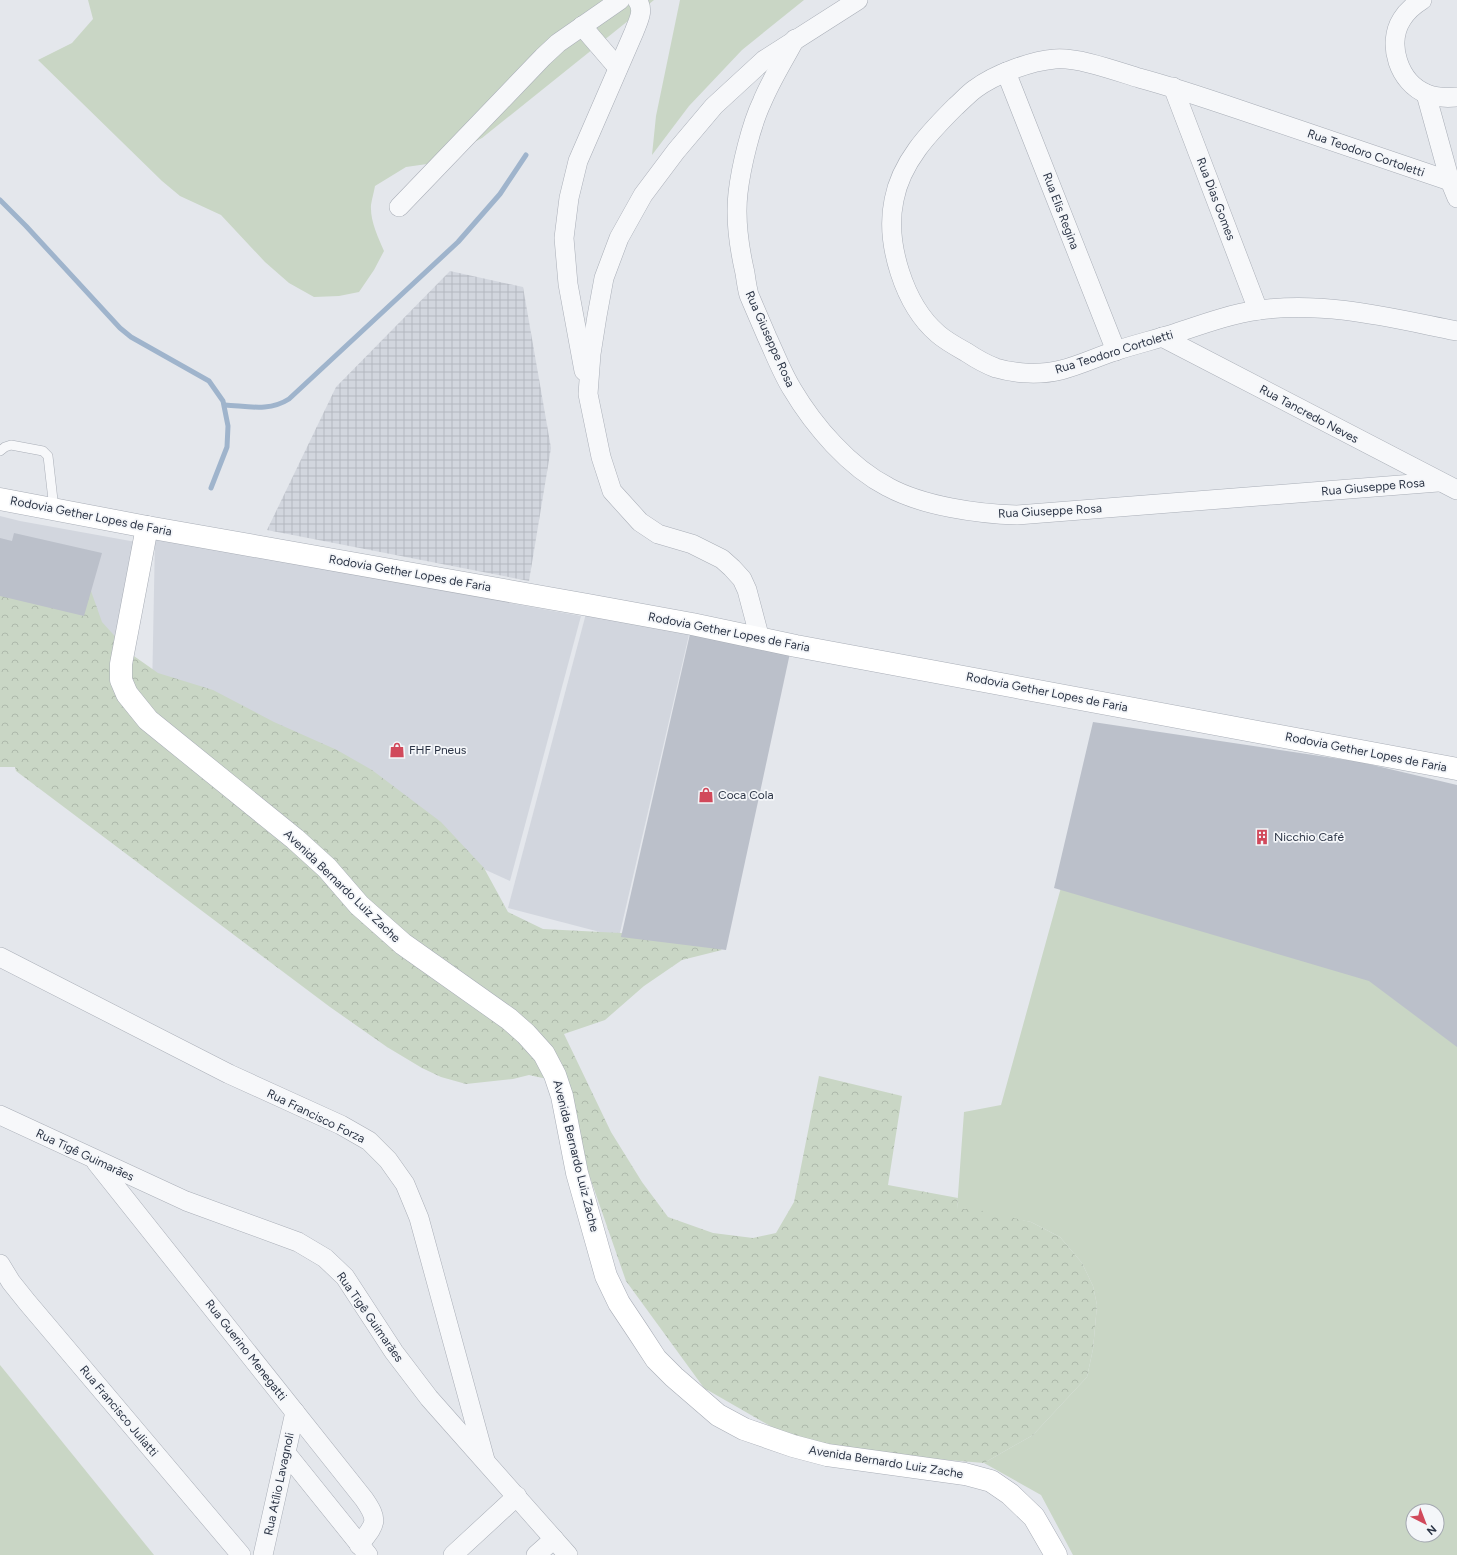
<svg xmlns="http://www.w3.org/2000/svg" width="1457" height="1555" viewBox="0 0 1457 1555" font-family="Figtree,sans-serif">
	<defs>
		<pattern id="industrial-grid" width="8" height="8" patternUnits="userSpaceOnUse"><rect width="8" height="8" fill="#d2d6de"/><path d="M0 4h8M4 0v8" fill="none" stroke="#b4b8c0"/></pattern>
		<pattern id="forest-crowns" width="20" height="18" patternUnits="userSpaceOnUse"><rect width="20" height="18" fill="#c9d6c5"/><path d="M2 6a3 3 0 1 1 6 0M12 15a3 3 0 1 1 6 0" fill="none" stroke="#adb8ab"/></pattern>
	</defs>
	<rect width="100%" height="100%" fill="#e4e7ec"/>
	<!-- built -->
	<g fill="#d2d6de">
		<path d="M0,516L20,521L136,542L117,637L0,612Z"/>
		<path d="M155,538L581,616L510,881L347,807L152,693Z"/>
		<path d="M588,606L691,626L619,937L508,908Z"/>
	</g>
	<!-- industrial -->
	<path fill="url(#industrial-grid)" d="M450,271L523,287L551,448L529,581L267,530L336,387Z"/>
	<!-- green -->
	<g fill="#c9d6c5" fill-rule="evenodd">
		<path d="M88,0H654L482,138L434,163L406,167L375,186C374,192 372,198 371,205C370,221 378,237 384,251L374,270L359,292L339,296L314,297L289,283L265,262L221,215L180,196L162,181L38,60L72,43L93,19Z"/>
		<path d="M680,0H804L742,50L689,106L652,155L656,116Z"/>
		<path d="M1105,728L1457,1018V1555H1073L1041,1495L984,1463L1033,1435L1087,1377L1093,1349L1097,1305L1093,1286L1082,1263L1060,1237L1031,1222L957,1209L964,1112L1001,1105ZM1413,1511H1437V1535H1413Z"/>
		<path d="M0,1365L154,1555H0Z"/>
	</g>
	<!-- forest -->
	<path fill="url(#forest-crowns)" d="M0,579L91,591L102,622L131,654L158,673L213,690L274,722L337,750L372,770L441,822L484,868L508,912L543,929L640,934L686,929L722,950L682,960L644,986L605,1020L564,1034L611,1132L642,1182L668,1217L713,1233L753,1238L776,1233L794,1202L819,1076L902,1096L888,1185L958,1198L957,1209H974L1031,1222L1060,1237L1082,1263L1093,1286L1097,1305L1093,1349L1087,1377L1033,1435L984,1463L876,1454L820,1442L777,1430L704,1388L626,1281L577,1140L561,1082L529,1075L513,1079L466,1084L441,1077L422,1068L387,1047L330,1007L16,771L15,767H0Z"/>
	<g fill="none" stroke-linecap="round" stroke-linejoin="round">
		<!-- stream -->
		<g stroke="#9fb4cc" stroke-width="5">
			<path d="M0,200L26,226L120,328L131,337L209,381L223,401L228,426L227,447L211,488"/>
			<path d="M225,405C247,406 269,412 289,399L458,242L500,194L526,155"/>
		</g>
	</g>
	<!-- building -->
	<g fill="#bbc0ca">
		<path d="M14,533L102,553L84,616L0,596V538L12,541Z"/>
		<path d="M690,634L790,653L726,950L621,937Z"/>
		<path d="M1093,722L1360,762L1457,785V1047L1369,981L1054,888Z"/>
	</g>
	<g fill="none" stroke-linecap="round" stroke-linejoin="round">
		<defs>
			<path id="lane" d="M0,451L5,447L11,445L43,451L48,456L54,509"/>
			<g id="street">
				<path d="M1422,0C1414,5 1407,11 1402,19C1386,44 1399,83 1427,94C1437,98 1446,98 1457,97"/>
				<path d="M582,26L618,68"/>
				<path d="M795,39C784,60 771,80 762,102C751,125 741,167 738,193C735,219 739,247 745,273C746,280 747,288 749,295C755,309 761,323 767,337C775,354 782,373 792,389C814,426 849,467 888,487C923,506 978,514 1017,515L1438,482"/>
				<path d="M1006,72L1116,351"/>
				<path d="M1173,87L1258,310"/>
				<path d="M1426,94L1450,181L1457,198"/>
				<path d="M1450,181C1391,161 1332,141 1273,121C1228,106 1184,90 1139,78C1116,71 1078,57 1055,59C1031,61 995,74 975,89C968,94 962,101 955,107C929,133 901,162 894,200C885,243 904,305 938,334C946,341 957,347 966,352C975,358 985,364 996,368C1016,374 1041,375 1061,370C1081,365 1099,356 1118,350C1137,344 1157,339 1176,333C1203,324 1230,314 1259,310C1327,301 1391,318 1457,331"/>
				<path d="M399,207L543,57L558,43L620,0"/>
				<path d="M1162,337L1457,490"/>
				<path d="M584,371L568,284L564,238L569,198L578,161L634,32C638,21 645,10 637,0"/>
				<path d="M760,639L747,590L742,579L732,568L722,559L692,544L658,534L640,522L612,491L601,457L588,394L591,354L597,316L604,278L619,238L643,195L676,151L714,106L764,60L858,0"/>
				<path d="M0,957L229,1074L341,1125L369,1141L388,1160L405,1184L419,1218L485,1460"/>
				<path d="M0,1115L186,1201L298,1242L325,1258L345,1277L394,1352L429,1398L568,1555"/>
				<path d="M96,1162L364,1499C380,1522 375,1524 359,1545"/>
				<path d="M0,1264L11,1282L27,1302L241,1555"/>
				<path d="M286,1453L368,1555"/>
				<path d="M263,1555L295,1412"/>
				<path d="M453,1555L517,1496"/>
				<path d="M536,1555L554,1539"/>
			</g>
			<g id="secondary">
				<path d="M0,499L147,527L588,605L692,624L796,646L1457,769"/>
				<path d="M147,527L121,664V680L127,694L148,720L295,839L327,868L359,905L403,944L509,1019L526,1034L544,1054L555,1075L562,1096L577,1173L606,1276L619,1303L639,1333L656,1359L674,1377L718,1415L744,1429L793,1446L827,1455L965,1474L991,1481L1010,1494L1034,1517L1056,1555"/>
			</g>
		</defs>
		<!-- lane casing -->
		<use href="#lane" stroke="#a9aeb7" stroke-width="10"/>
		<!-- street casing -->
		<use href="#street" stroke="#a9aeb7" stroke-width="20"/>
		<!-- secondary casing -->
		<use href="#secondary" stroke="#a9aeb7" stroke-width="23"/>
		<!-- lane -->
		<use href="#lane" stroke="#f7f8fa" stroke-width="9"/>
		<!-- street -->
		<use href="#street" stroke="#f7f8fa" stroke-width="19"/>
		<!-- secondary -->
		<use href="#secondary" stroke="#fff" stroke-width="22"/>
	</g>
	<!-- icons -->
	<defs>
		<symbol id="shop-bare" viewBox="-9 -9 18 18"><path d="M-5-2.5h2.3a2.7 3.5 0 0 1 5.4 0H5L5.5 6h-11ZM-1.5-2.5h3a1.5 2.3 0 0 0-3 0Z" fill="#d1495b" stroke="#f4f6f9" stroke-width="2.5" paint-order="stroke"/></symbol>
		<symbol id="building-bare" viewBox="-9 -9 18 18"><path d="M-4-6H4V6H1V3H-1V6H-4ZM-2.5-4.3h1.7v1.8h-1.7ZM.8-4.3h1.7v1.8H.8ZM-2.5-1h1.7V.8h-1.7ZM.8-1h1.7V.8H.8Z" fill="#d1495b" stroke="#f4f6f9" stroke-width="2.5" paint-order="stroke"/></symbol>
	</defs>
	<g fill-rule="evenodd">
		<use href="#shop-bare" x="386" y="739" width="22" height="22"/>
		<use href="#shop-bare" x="695" y="784" width="22" height="22"/>
		<use href="#building-bare" x="1251" y="826" width="22" height="22"/>
	</g>
	<g text-anchor="middle" dominant-baseline="central" stroke-width="3.5" stroke-linejoin="round" paint-order="stroke">
		<!-- street labels -->
		<g font-size="12" fill="#2b3445" stroke="#f4f6f9">
			<text transform="translate(1366 153) rotate(19)">Rua Teodoro Cortoletti</text>
			<text transform="translate(1216 199) rotate(69)">Rua Dias Gomes</text>
			<text transform="translate(1061 211) rotate(69)">Rua Elis Regina</text>
			<text transform="translate(770 339) rotate(66)">Rua Giuseppe Rosa</text>
			<text transform="translate(1114 352) rotate(-17)">Rua Teodoro Cortoletti</text>
			<text transform="translate(1309 414) rotate(28)">Rua Tancredo Neves</text>
			<text transform="translate(1373 487) rotate(-5)">Rua Giuseppe Rosa</text>
			<text transform="translate(1050 511) rotate(-3)">Rua Giuseppe Rosa</text>
			<text transform="translate(91 516) rotate(11)">Rodovia Gether Lopes de Faria</text>
			<text transform="translate(410 573) rotate(10)">Rodovia Gether Lopes de Faria</text>
			<text transform="translate(729 632) rotate(11)">Rodovia Gether Lopes de Faria</text>
			<text transform="translate(1047 692) rotate(11)">Rodovia Gether Lopes de Faria</text>
			<text transform="translate(1366 752) rotate(11)">Rodovia Gether Lopes de Faria</text>
			<text transform="translate(342 886) rotate(44)">Avenida Bernardo Luiz Zache</text>
			<text transform="translate(316 1116) rotate(26)">Rua Francisco Forza</text>
			<text transform="translate(85 1155) rotate(25)">Rua Tigê Guimarães</text>
			<text transform="translate(576 1156) rotate(76)">Avenida Bernardo Luiz Zache</text>
			<text transform="translate(370 1317) rotate(55)">Rua Tigê Guimarães</text>
			<text transform="translate(246 1350) rotate(52)">Rua Guerino Menegatti</text>
			<text transform="translate(119 1411) rotate(50)">Rua Francisco Juliatti</text>
			<text transform="translate(886 1462) rotate(9)">Avenida Bernardo Luiz Zache</text>
			<text transform="translate(279 1484) rotate(-78)">Rua Atílio Lavagnoli</text>
		</g>
		<!-- poi labels -->
		<g font-size="12" fill="#2b3445" stroke="#f4f6f9" text-anchor="start">
			<text x="409" y="750">FHF Pneus</text>
			<text x="718" y="795">Coca Cola</text>
			<text x="1274" y="837">Nicchio Café</text>
		</g>
	</g>
	<!-- north arrow -->
	<g transform="translate(1425 1523) rotate(138)"><circle r="19" fill="#f4f6f9" stroke="#a4a8b1"/>
	<path d="M0-3L7 15L0 10L-7 15Z" fill="#d1495b"/>
	<text y="-6" font-size="11" font-weight="bold" text-anchor="middle" fill="#2b3445">N</text>
	</g>
</svg>
